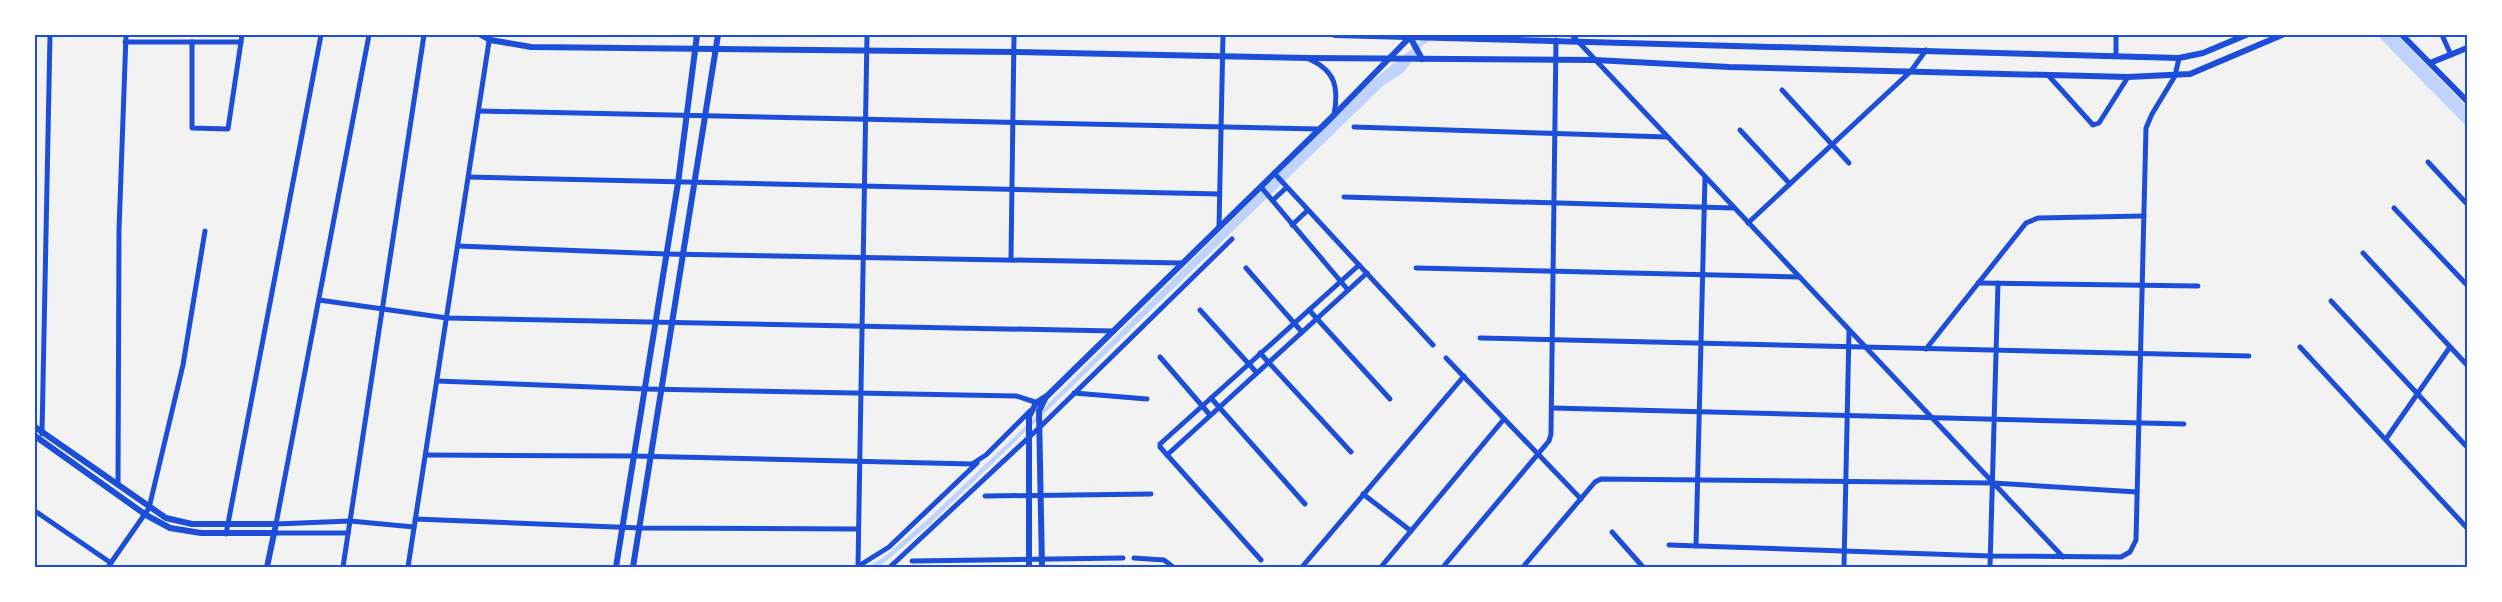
<svg xmlns="http://www.w3.org/2000/svg" width="2502" height="602" viewBox="0 0 2502 602" font-family="'Roboto Condensed',sans-serif">
	<rect width="100%" height="100%" fill="#f2f2f2"/>
	<!-- water -->
	<g fill="#bfd3fe">
		<path d="M1425,35H1438L1422,46L1403,73L1385,84L930,524L885,562L878,567H867L884,557L928,519L1033,419L1367,85L1418,44Z"/>
		<path d="M2377,35H2397L2467,107V127Z"/>
	</g>
	<g fill="none" stroke-linecap="round" stroke-linejoin="round">
		<!-- minor -->
		<g stroke="#1d4ed8" stroke-width="5">
			<path d="M369,35L276,524L350,521L414,527"/>
			<path d="M1572,35L2063,557"/>
			<path d="M2116,35V56"/>
			<path d="M2442,35L2451,55"/>
			<path d="M125,42H241"/>
			<path d="M192,42V128L228,129L242,35"/>
			<path d="M1309,59C1336,71 1339,88 1334,115"/>
			<path d="M2048,75L2093,125L2099,123L2128,77"/>
			<path d="M1782,90L1849,163"/>
			<path d="M479,111L1320,129"/>
			<path d="M1354,127L1667,137"/>
			<path d="M1740,130L1790,184"/>
			<path d="M2428,162L2467,204"/>
			<path d="M1274,173L1433,345"/>
			<path d="M469,177L1219,194"/>
			<path d="M1261,187L1348,290"/>
			<path d="M1344,197L1733,208"/>
			<path d="M1273,200L1286,188"/>
			<path d="M2394,208L2467,285"/>
			<path d="M1748,223L1911,71L1926,50"/>
			<path d="M1292,225L1308,210"/>
			<path d="M1219,227L1223,35"/>
			<path d="M458,246L666,254L1182,263"/>
			<path d="M2363,253L2467,365"/>
			<path d="M1011,259L1014,35"/>
			<path d="M1246,268L1302,332"/>
			<path d="M1416,268L1799,277"/>
			<path d="M1978,283L2198,286"/>
			<path d="M319,300L447,318L1114,331"/>
			<path d="M2331,301L2467,447"/>
			<path d="M1200,310L1257,373"/>
			<path d="M1309,310L1390,399"/>
			<path d="M1480,338L2249,356"/>
			<path d="M2300,347L2467,528"/>
			<path d="M1926,349L2026,223L2038,218L2144,216"/>
			<path d="M1260,353L1351,452"/>
			<path d="M1160,357L1210,415"/>
			<path d="M1446,358L1581,499"/>
			<path d="M437,381L645,389L1016,396L1038,403"/>
			<path d="M1074,393L1147,399"/>
			<path d="M1211,398L1305,504"/>
			<path d="M1552,408L2184,424"/>
			<path d="M42,434L50,35"/>
			<path d="M2386,439L2450,347"/>
			<path d="M426,455L634,456L972,464L986,455L1030,411"/>
			<path d="M1167,455L1367,273"/>
			<path d="M118,485L119,230L126,35"/>
			<path d="M1363,494L1411,531"/>
			<path d="M985,496L1151,494"/>
			<path d="M35,511L111,563"/>
			<path d="M415,519L640,528L858,529"/>
			<path d="M1612,532L1643,567"/>
			<path d="M274,533H348"/>
			<path d="M226,534L321,35"/>
			<path d="M1669,545L1990,556L2121,557L2130,552L2136,540L2146,128L2152,114L2175,76L2179,58"/>
			<path d="M1696,546L1705,177"/>
			<path d="M1134,558L1164,560L1173,567"/>
			<path d="M1261,560L1160,447V444L1359,265"/>
			<path d="M912,561L1123,558"/>
			<path d="M108,567L149,508L183,365L205,231"/>
			<path d="M343,567L424,35"/>
			<path d="M408,567L490,35"/>
			<path d="M857,567L889,547L977,463"/>
			<path d="M858,567L867,35"/>
			<path d="M890,567L1040,427L1232,239"/>
			<path d="M1302,567L1464,376"/>
			<path d="M1381,567L1504,419"/>
			<path d="M1443,567L1549,441L1551,434L1556,40"/>
			<path d="M1523,567L1595,482L1601,479L1993,483L2137,492"/>
			<path d="M1844,567L1849,331"/>
			<path d="M1990,567L1998,283"/>
		</g>
		<!-- tertiary -->
		<g stroke="#1d4ed8" stroke-width="6">
			<path d="M481,35L490,40L531,47L1014,52L1309,58L1595,60L1729,67L2128,77L2190,74L2282,35"/>
			<path d="M1335,35L2179,58L2203,53L2246,35"/>
			<path d="M2402,35L2467,101"/>
			<path d="M1410,37L1422,59"/>
			<path d="M2430,63L2467,48"/>
			<path d="M35,427L166,518L192,524H276L267,567"/>
			<path d="M35,436L146,515L170,528L201,533H274"/>
			<path d="M616,567L678,183L697,35"/>
			<path d="M633,567L718,35"/>
			<path d="M1029,567V417L1036,403L1045,397"/>
			<path d="M1042,567L1039,411L1046,397L1334,115L1412,35"/>
		</g>
	</g>
	<!-- border -->
	<rect width="2502" height="602" fill="none" stroke="#ffffff" stroke-width="72"/>
	<rect x="36" y="36" width="2430" height="530" fill="none" stroke="#1d4ed8" stroke-width="2"/>
</svg>
